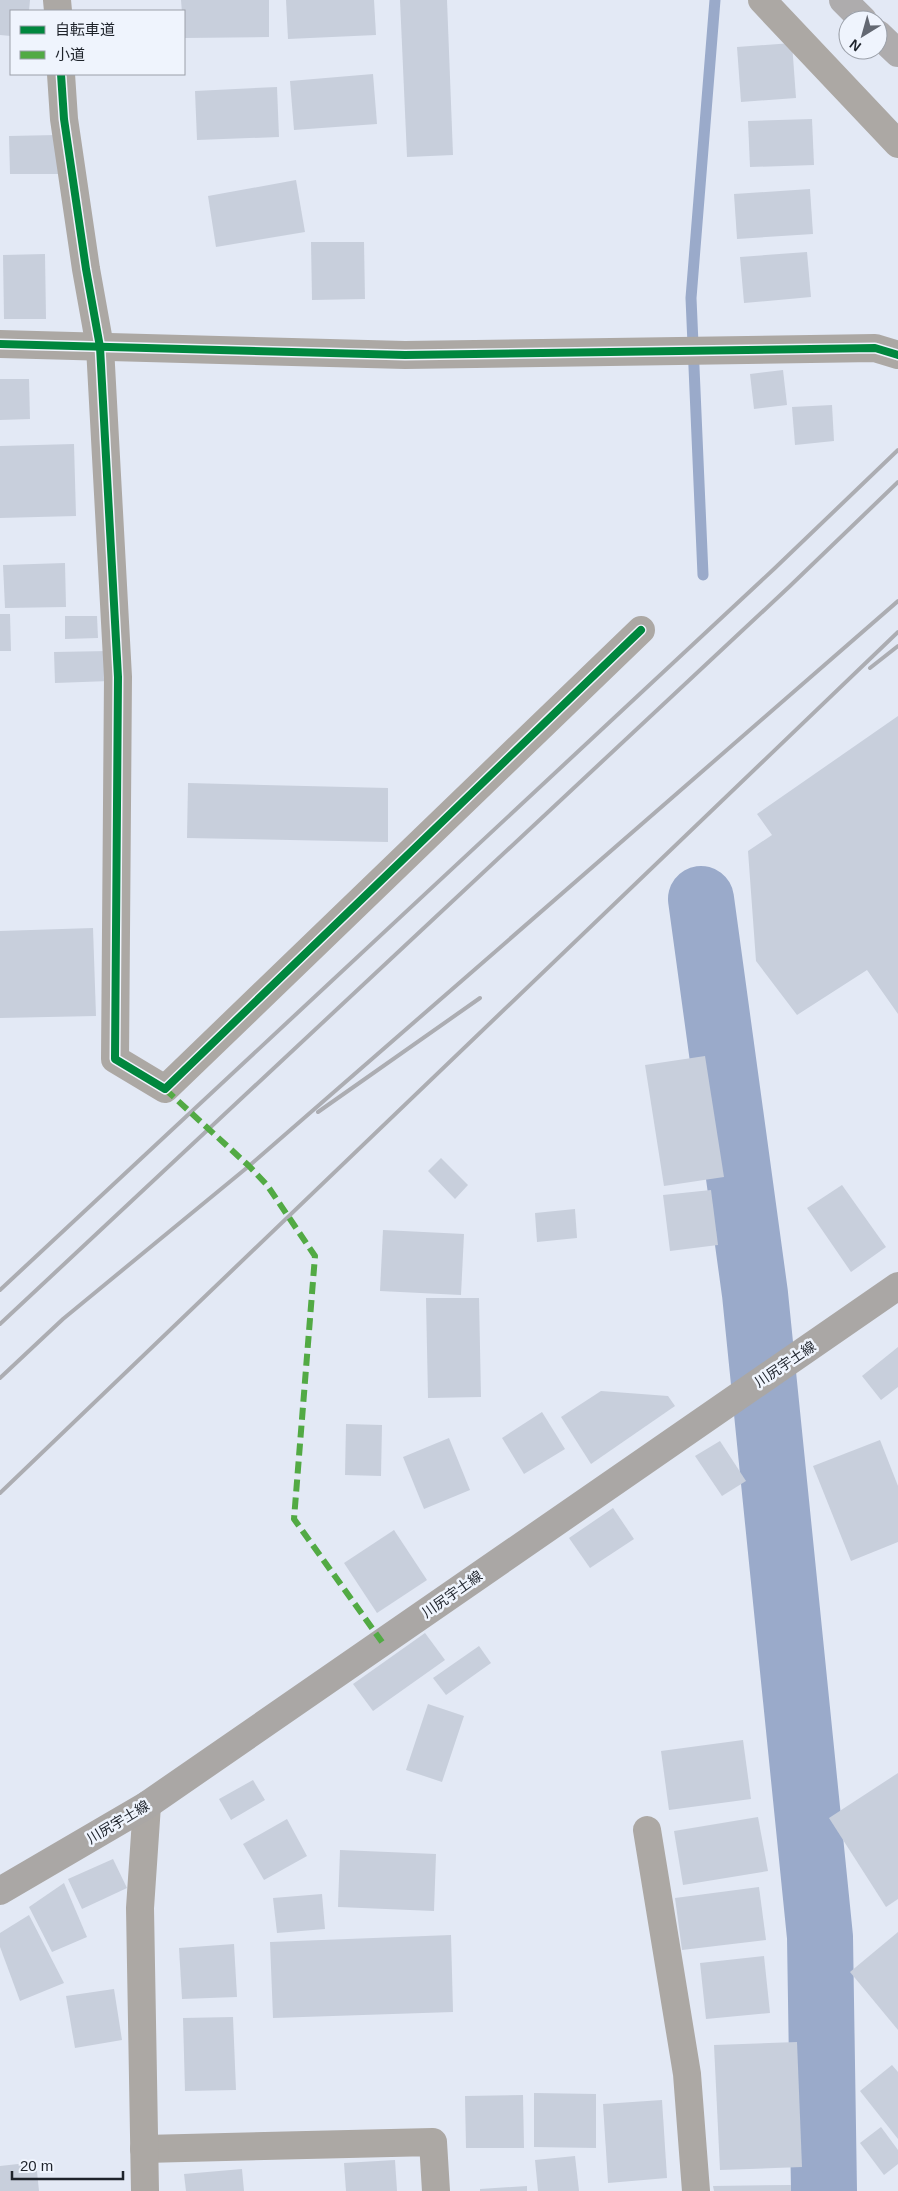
<svg xmlns="http://www.w3.org/2000/svg" width="898" height="2191" viewBox="0 0 898 2191" font-family="Arial,'Noto Sans JP',sans-serif">
	<rect width="100%" height="100%" fill="#e3e9f5"/>
	<g fill="none" stroke-linecap="round" stroke-linejoin="round">
		<!-- stream -->
		<path stroke="#9aaaca" stroke-width="11" d="M703,575L691,298L715,0"/>
		<!-- river -->
		<path stroke="#9aaaca" stroke-width="66" d="M701,899L755,1294L820,1937L824,2191"/>
	</g>
	<!-- building -->
	<g fill="#c8cfdc">
		<path d="M0,0H30L29,11H11V36L0,35Z"/>
		<path d="M181,0H269V37L184,38Z"/>
		<path d="M286,0H374L376,35L288,39Z"/>
		<path d="M400,0H447L453,155L407,157Z"/>
		<path d="M792,43L796,98L741,102L737,47Z"/>
		<path d="M373,74L377,124L294,130L290,81Z"/>
		<path d="M277,87L279,137L197,140L195,91Z"/>
		<path d="M812,119L814,165L750,167L748,121Z"/>
		<path d="M57,135L58,174H10L9,136Z"/>
		<path d="M296,180L305,232L216,247L208,196Z"/>
		<path d="M810,189L813,234L737,239L734,194Z"/>
		<path d="M311,242H364L365,299L312,300Z"/>
		<path d="M807,252L811,297L744,303L740,257Z"/>
		<path d="M45,254L46,319H4L3,255Z"/>
		<path d="M783,370L787,405L754,409L750,374Z"/>
		<path d="M0,379H29L30,419L0,420Z"/>
		<path d="M832,405L834,441L795,445L792,407Z"/>
		<path d="M74,444L76,516L0,518V446Z"/>
		<path d="M65,563L66,607L5,608L3,565Z"/>
		<path d="M0,614H10L11,651H0Z"/>
		<path d="M65,616H97L98,638L65,639Z"/>
		<path d="M109,651L110,681L55,683L54,652Z"/>
		<path d="M898,716V1014L867,970L797,1015L756,961L748,851L772,835L757,814Z"/>
		<path d="M188,783L388,788V842L187,838Z"/>
		<path d="M93,928L96,1016L0,1018V931Z"/>
		<path d="M705,1056L724,1177L664,1186L645,1065Z"/>
		<path d="M441,1158L468,1185L455,1199L428,1171Z"/>
		<path d="M842,1185L886,1247L851,1272L807,1208Z"/>
		<path d="M711,1190L718,1245L670,1251L663,1195Z"/>
		<path d="M575,1209L577,1238L537,1242L535,1213Z"/>
		<path d="M383,1230L464,1234L461,1295L380,1291Z"/>
		<path d="M426,1298H479L481,1397L428,1398Z"/>
		<path d="M898,1347V1387L881,1400L862,1376Z"/>
		<path d="M601,1391L668,1396L675,1406L591,1464L561,1417Z"/>
		<path d="M542,1412L565,1449L524,1474L502,1438Z"/>
		<path d="M346,1424L382,1425L381,1476L345,1475Z"/>
		<path d="M449,1438L470,1490L424,1509L403,1457Z"/>
		<path d="M880,1440L898,1486V1542L851,1561L813,1466Z"/>
		<path d="M720,1441L746,1481L722,1496L695,1456Z"/>
		<path d="M613,1508L634,1539L590,1568L569,1538Z"/>
		<path d="M394,1530L427,1580L377,1613L344,1563Z"/>
		<path d="M425,1633L445,1660L373,1711L353,1684Z"/>
		<path d="M479,1646L491,1663L446,1695L433,1678Z"/>
		<path d="M428,1704L464,1716L442,1782L406,1770Z"/>
		<path d="M743,1740L751,1799L669,1810L661,1751Z"/>
		<path d="M898,1773V1899L886,1907L829,1818Z"/>
		<path d="M253,1780L265,1800L231,1820L219,1799Z"/>
		<path d="M758,1817L768,1871L683,1885L674,1831Z"/>
		<path d="M287,1819L307,1856L264,1880L243,1844Z"/>
		<path d="M340,1850L436,1854L434,1911L338,1907Z"/>
		<path d="M113,1859L127,1888L82,1909L68,1879Z"/>
		<path d="M64,1883L87,1937L52,1952L29,1907Z"/>
		<path d="M759,1887L766,1940L682,1950L675,1898Z"/>
		<path d="M322,1894L325,1929L277,1933L273,1898Z"/>
		<path d="M29,1915L64,1983L20,2001L0,1947V1933Z"/>
		<path d="M898,1932V2030L850,1972Z"/>
		<path d="M451,1935L453,2012L273,2018L270,1942Z"/>
		<path d="M234,1944L237,1997L182,1999L179,1948Z"/>
		<path d="M764,1956L770,2013L706,2019L700,1963Z"/>
		<path d="M114,1989L122,2040L75,2048L66,1996Z"/>
		<path d="M233,2017L236,2090L185,2091L183,2018Z"/>
		<path d="M797,2042L802,2167L720,2170L714,2045Z"/>
		<path d="M892,2065L898,2072V2139L860,2091Z"/>
		<path d="M534,2093L596,2094V2148L534,2147Z"/>
		<path d="M523,2095L524,2148H466L465,2096Z"/>
		<path d="M662,2100L667,2178L608,2183L603,2104Z"/>
		<path d="M881,2127L898,2150V2164L884,2175L860,2143Z"/>
		<path d="M575,2156L579,2191H538L535,2160Z"/>
		<path d="M395,2160L397,2191H346L344,2163Z"/>
		<path d="M36,2162L39,2191H0V2166Z"/>
		<path d="M242,2169L244,2191H186L184,2174Z"/>
		<path d="M791,2185V2191H714L713,2186Z"/>
		<path d="M527,2186V2191H480V2189Z"/>
	</g>
	<g fill="none" stroke-linecap="round" stroke-linejoin="round">
		<!-- minor -->
		<g stroke="#aca8a4" stroke-width="28">
			<path d="M57,0L58,11"/>
			<path d="M762,0L898,144"/>
			<path d="M61,74L64,119L86,269L100,347L118,677L115,1059L165,1089L641,630"/>
			<path d="M0,344L405,355L875,348L898,355"/>
			<path d="M647,1830L687,2074L696,2191"/>
			<path d="M144,2149L433,2142L436,2191"/>
			<path d="M145,2191L140,1908L147,1805"/>
		</g>
		<!-- secondary -->
		<path stroke="#aaa7a5" stroke-width="28" d="M0,1891L147,1805L898,1286"/>
		<!-- trunk -->
		<g stroke="#aeacad" stroke-width="28">
			<path d="M843,0L863,20"/>
			<path d="M878,34L898,53"/>
		</g>
		<!-- rail -->
		<g stroke="#acadb2" stroke-width="4">
			<path d="M870,668L898,646"/>
			<path d="M318,1112L480,998"/>
			<path d="M0,1290L775,568L898,450"/>
			<path d="M0,1324L790,586L898,482"/>
			<path d="M0,1378L63,1319L249,1166L898,601"/>
			<path d="M0,1493L898,632"/>
		</g>
		<!-- quiet -->
		<path stroke="#52aa44" stroke-width="6" stroke-dasharray="12 6" stroke-linecap="butt" d="M165,1089L249,1166L267,1185L315,1256L294,1519L382,1642"/>
		<defs>
			<g id="cycleway">
				<path d="M61,74L64,119L86,269L100,347L118,677L115,1059L165,1089L641,630"/>
				<path d="M0,344L405,355L875,348L898,355"/>
			</g>
		</defs>
		<!-- cycleway casing -->
		<use href="#cycleway" stroke="#eff4fd" stroke-width="11"/>
		<!-- cycleway -->
		<use href="#cycleway" stroke="#00873e" stroke-width="8"/>
	</g>
	<g text-anchor="middle" dominant-baseline="central" stroke-width="5" stroke-linejoin="round" paint-order="stroke">
		<!-- street labels -->
		<g font-size="14" fill="#1e232b" stroke="#eff4fd">
			<text transform="translate(785 1364) rotate(-34)">川尻宇土線</text>
			<text transform="translate(452 1594) rotate(-35)">川尻宇土線</text>
			<text transform="translate(118 1822) rotate(-31)">川尻宇土線</text>
		</g>
	</g>
	<!-- legend -->
	<rect x="10" y="10" width="175" height="65" fill="#eff4fd" stroke="#9ba0a9"/>
	<rect x="20" y="26" width="25" height="8" fill="#00873e" stroke="#9ba0a9"/>
	<text x="55" y="35" font-size="15" fill="#1e232b">自転車道</text>
	<rect x="20" y="51" width="25" height="8" fill="#52aa44" stroke="#9ba0a9"/>
	<text x="55" y="60" font-size="15" fill="#1e232b">小道</text>
	<!-- north arrow -->
	<g transform="translate(863 35) rotate(217)"><circle r="24" fill="#eff4fd" stroke="#9ba0a9"/>
	<path d="M0-4L9 19L0 12L-9 19Z" fill="#636872"/>
	<text y="-8" font-size="14" font-weight="bold" text-anchor="middle" fill="#1e232b">N</text>
	</g>
	<!-- scale -->
	<path d="M12 2171v8h111v-8" fill="none" stroke="#1e232b" stroke-width="2.5"/>
	<text x="20" y="2171" font-size="15" fill="#1e232b" stroke="#eff4fd" stroke-width="4" paint-order="stroke">20 m</text>
</svg>
